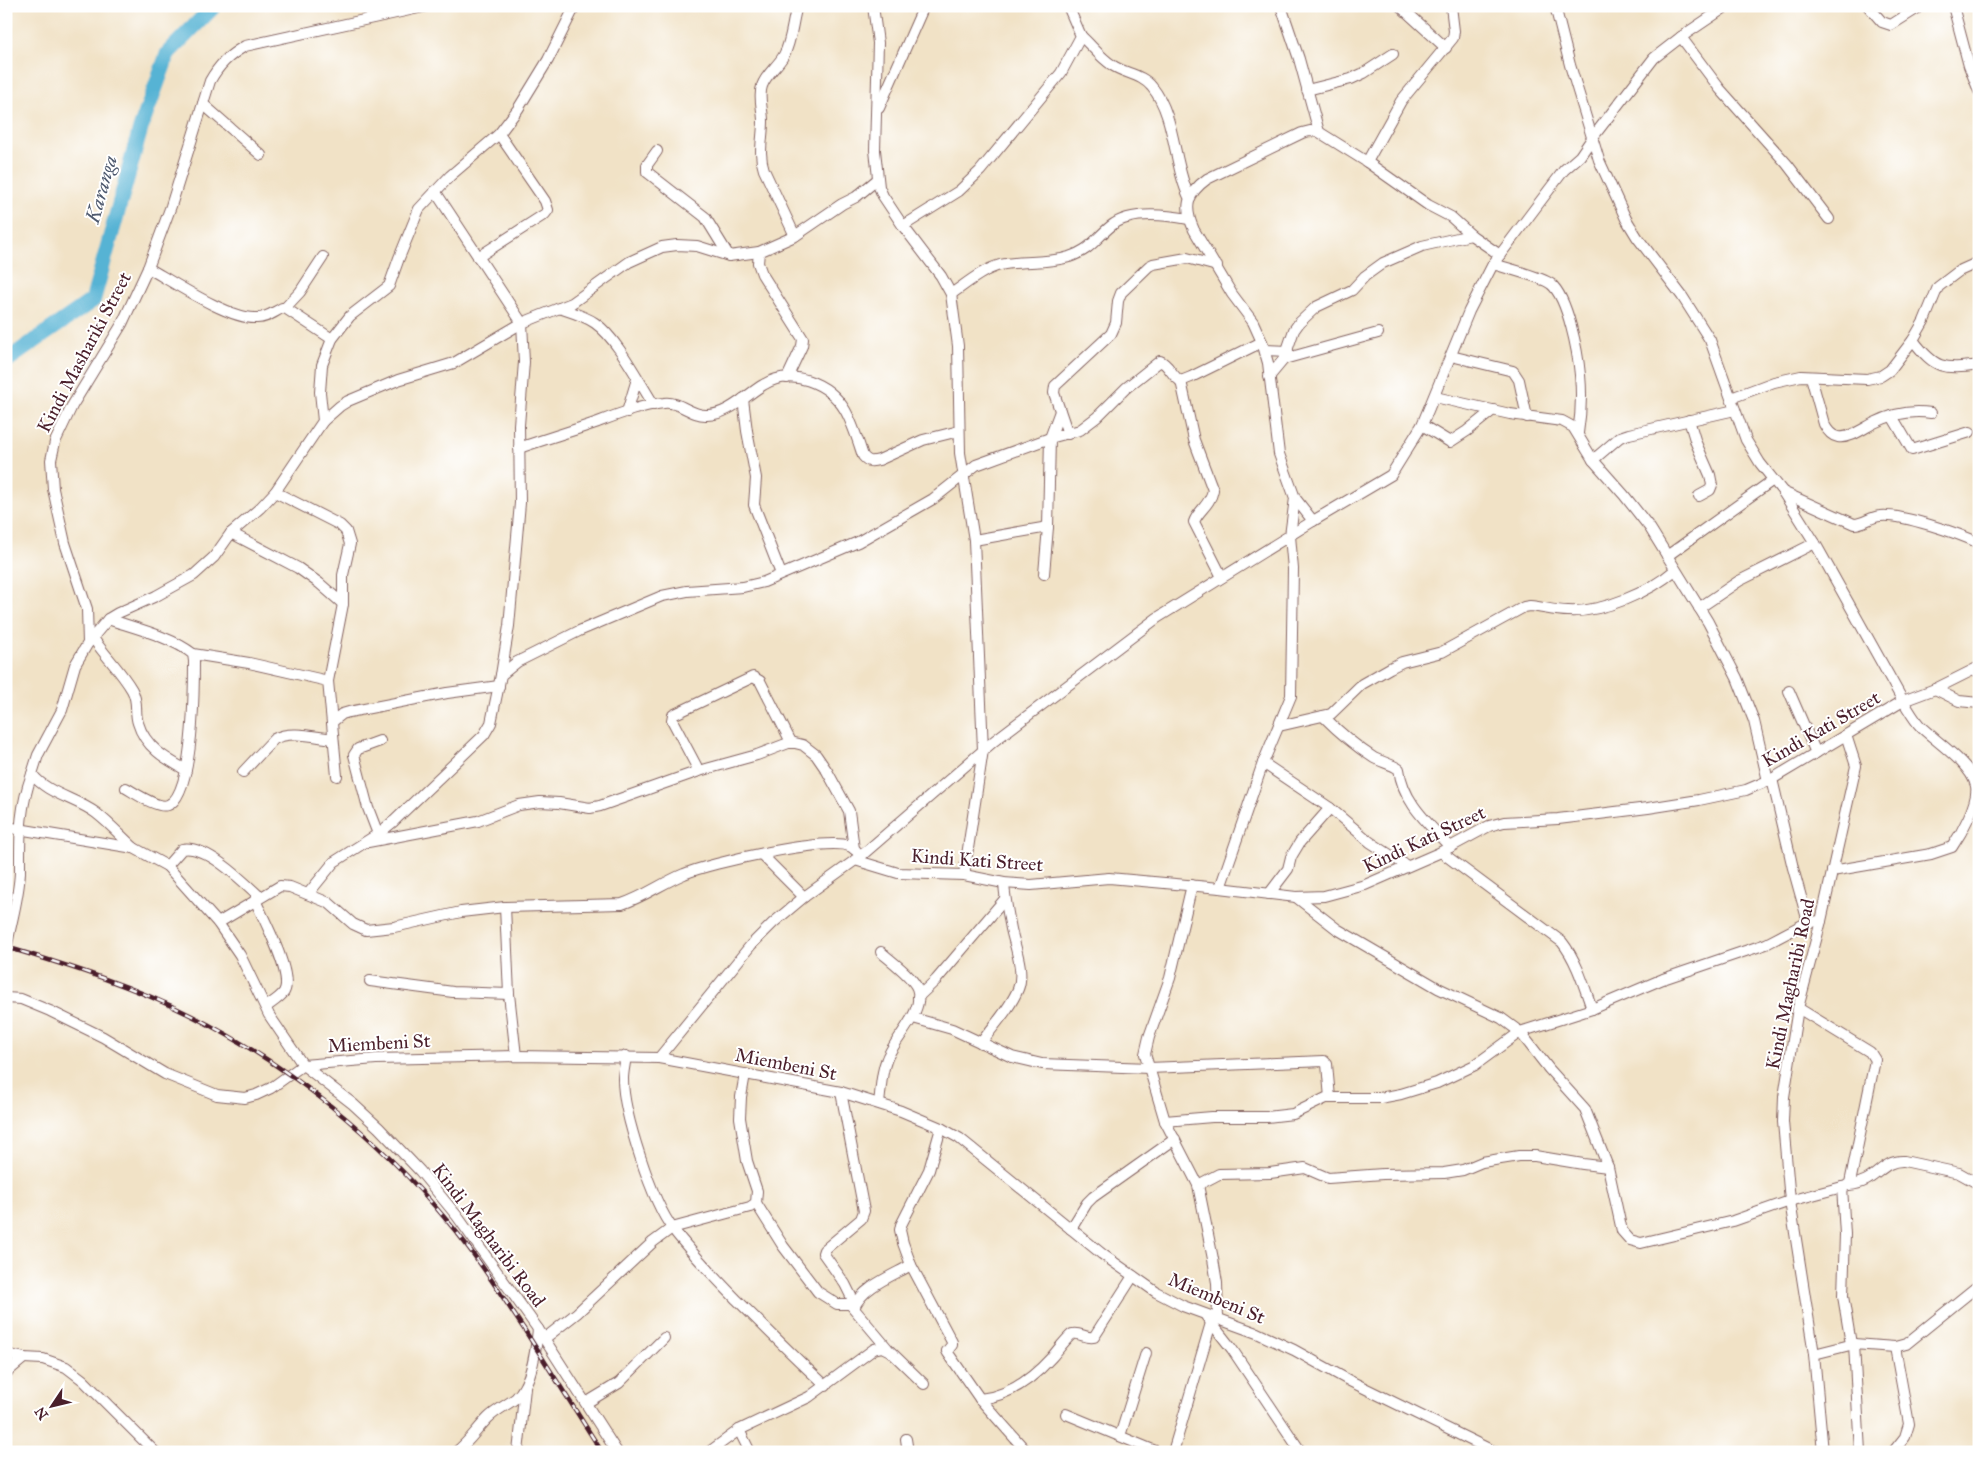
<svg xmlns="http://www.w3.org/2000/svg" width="1985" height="1458" viewBox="0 0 1985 1458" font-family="'IM FELL Great Primer',serif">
	<rect width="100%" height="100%" fill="#fff"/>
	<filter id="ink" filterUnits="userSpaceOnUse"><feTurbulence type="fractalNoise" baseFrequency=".02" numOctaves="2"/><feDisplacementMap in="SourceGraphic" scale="10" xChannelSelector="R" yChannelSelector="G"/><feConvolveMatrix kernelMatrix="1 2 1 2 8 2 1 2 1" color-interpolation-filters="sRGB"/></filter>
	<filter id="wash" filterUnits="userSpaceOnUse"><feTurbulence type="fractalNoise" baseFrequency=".0096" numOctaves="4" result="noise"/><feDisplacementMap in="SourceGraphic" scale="20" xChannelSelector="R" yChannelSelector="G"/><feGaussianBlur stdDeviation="1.12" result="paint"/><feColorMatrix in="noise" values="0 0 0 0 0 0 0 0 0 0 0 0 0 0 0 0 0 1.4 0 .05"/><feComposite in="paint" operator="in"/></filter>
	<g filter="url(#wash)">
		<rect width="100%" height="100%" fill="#f1e2c6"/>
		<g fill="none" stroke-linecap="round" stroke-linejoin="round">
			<!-- river -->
			<path stroke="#56b3d4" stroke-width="16" d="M6,361L93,300L141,127L168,53L214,6"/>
		</g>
	</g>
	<g filter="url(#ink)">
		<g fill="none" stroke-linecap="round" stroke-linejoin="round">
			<defs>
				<g id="minor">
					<path d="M873,6L878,43L875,150L879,187L883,196L903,226L941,276L951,294L958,346L960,453L974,540L983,750L964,875"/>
					<path d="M1281,6L1299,59L1319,132"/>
					<path d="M1400,6L1446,48"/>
					<path d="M1555,6L1570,65L1599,160L1626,219L1637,237L1682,296L1710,340L1746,440L1760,463L1783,492L1815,543L1903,701C1909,710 1914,720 1921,727C1937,742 1972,765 1976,786C1979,802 1961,834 1952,847L1931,854L1832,871"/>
					<path d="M1868,6L1882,22L1891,25L1921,6"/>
					<path d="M1953,6L1969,66L1979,91"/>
					<path d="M1081,36C1091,45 1101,58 1112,65C1125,74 1142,74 1152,87C1176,116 1173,165 1190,199"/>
					<path d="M1681,37L1720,89L1787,164L1829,219"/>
					<path d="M1307,90L1351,79L1364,73L1393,54"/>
					<path d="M203,104L261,155"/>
					<path d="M879,108L924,6"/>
					<path d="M657,151L647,165V172L705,217L729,256"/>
					<path d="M1367,162L1401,101L1453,38L1454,31L1451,6"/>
					<path d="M435,191L522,323L524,362L519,425L520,503L509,626L501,675"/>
					<path d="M903,226L959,191L980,171L1061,73L1081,36L1068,6"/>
					<path d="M795,236L764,170C758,153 763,138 763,121C763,110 758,97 762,86C766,74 778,66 784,55C792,40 792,22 797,6"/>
					<path d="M759,252L758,263L762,274L803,339L802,346L787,378"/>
					<path d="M478,257L545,214L548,210L545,201L499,134"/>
					<path d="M1493,264C1506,268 1542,277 1551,284C1568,298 1578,353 1580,375C1582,395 1581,414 1578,433"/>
					<path d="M148,268C173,282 230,320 257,318C267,318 274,312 282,308H285L332,339"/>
					<path d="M951,294C966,284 982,270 1000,265C1022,260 1047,264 1069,257C1092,249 1094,240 1111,226C1130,210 1167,215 1189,219"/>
					<path d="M285,308L300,292L323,257"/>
					<path d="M559,308C571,312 585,316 595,323C617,338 639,382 654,405"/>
					<path d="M1913,340C1935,369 1943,370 1979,365"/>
					<path d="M1265,350L1288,351"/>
					<path d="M1451,356L1513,371L1519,380L1527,417"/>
					<path d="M1284,359L1378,333"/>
					<path d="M1269,377L1284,359L1294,330L1299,323L1316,307L1352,290L1365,276L1383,263L1422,246L1471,235"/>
					<path d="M1811,377L1824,424C1827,430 1831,436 1838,437C1850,439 1864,428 1874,423C1892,414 1911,410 1931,413"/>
					<path d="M1181,381L1194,440L1213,490C1210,506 1198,510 1194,522L1222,577"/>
					<path d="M1435,397L1510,414L1562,421L1573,427L1593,460L1624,495L1650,528L1708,622L1737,678L1754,721L1768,781"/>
					<path d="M1731,398L1774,382L1801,376L1867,379L1881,376L1890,370L1913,340L1924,321L1938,287L1959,271L1979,262"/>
					<path d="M743,399L747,431L756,478L754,505L781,574"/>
					<path d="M627,412L637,379"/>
					<path d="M1892,416L1912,450L1970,432"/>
					<path d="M1689,420L1696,443L1710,475L1712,485L1710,490L1699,496"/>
					<path d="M323,421L340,406L348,401L398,380L454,363L522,323L572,303L629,262L662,247L677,245L697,246L729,256L759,252L795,236L842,204L856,197L878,179"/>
					<path d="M1422,425L1450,442L1467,431L1493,410"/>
					<path d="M1068,434L1054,393L1055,386L1111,334L1116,323L1118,301L1121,293L1149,266L1153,264L1187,258L1217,266"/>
					<path d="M519,448C545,439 572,431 598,422C619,414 642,405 664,403C680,401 691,416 707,415C728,415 746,395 763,385C791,367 829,383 845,410C853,424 858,441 863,456C868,462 871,462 879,460L923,440L959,431"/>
					<path d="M1593,460L1620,437L1629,434L1735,410"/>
					<path d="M275,492L340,525L346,531L350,544L343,575V604L328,681L337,776"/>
					<path d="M1783,492L1854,524C1864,524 1870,517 1880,516C1900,513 1960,534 1979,543"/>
					<path d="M1295,498L1313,521"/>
					<path d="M231,533L298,568L319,583L343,604"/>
					<path d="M974,540L1048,527"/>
					<path d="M1667,556L1773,480"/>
					<path d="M1044,574L1048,527L1050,438L1060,411"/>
					<path d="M1699,608L1739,581L1815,543"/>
					<path d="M108,619C135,628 172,637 193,654L194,661C194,686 194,796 168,805C158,809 135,793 126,788"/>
					<path d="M93,638C105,656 121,671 132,690C139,703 134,711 138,723C145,747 166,759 186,770"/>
					<path d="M88,643L108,619L118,613L156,596L194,575L214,557L231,533L260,508L275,492L323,421L320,392L322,365L332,339L350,316L389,286L399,258L419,209L450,176L499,134L518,109L548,60L575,6"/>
					<path d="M193,654L249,663L328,681"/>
					<path d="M1935,689L1959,701L1979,703"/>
					<path d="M1789,691L1816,753"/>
					<path d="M1323,716C1339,732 1355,746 1374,758C1382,762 1391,764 1399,769C1403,802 1428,823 1450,847"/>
					<path d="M332,722L342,714L349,712L447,693L499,686"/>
					<path d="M1279,726L1331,714L1362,684L1390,668L1402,662L1442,652L1524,607L1530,606C1542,607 1555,611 1568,611C1602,613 1650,592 1675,570"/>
					<path d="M1263,763L1330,808L1370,842L1407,866"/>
					<path d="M699,771L672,720L673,715L753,677L760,681L791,742"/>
					<path d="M243,772L274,739C290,730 315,737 333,739"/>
					<path d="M1772,779L1793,868L1808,922"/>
					<path d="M6,827L134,848L167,866L218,923L240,955L269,1015L303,1065L353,1104L379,1128L420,1171L457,1216L538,1329L617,1452"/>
					<path d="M378,834L368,808L354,755L358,749L380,741"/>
					<path d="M368,842L478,821L519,805L540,802L559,803L590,808L600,806L699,771L757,755L791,742L803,745L816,755L827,771L849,811L854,849"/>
					<path d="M134,848C121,836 109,823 96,813C76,798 47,794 32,774L38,755L62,710L75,665L88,643L87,609L65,543L53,489L51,460L55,442L72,406L122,324L148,268L171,206L210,81C219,65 228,56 245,46L428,6"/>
					<path d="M1441,852L1562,942C1577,961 1584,986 1592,1009"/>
					<path d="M761,854L804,897"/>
					<path d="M855,860L898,873L964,875L1004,883L1031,885L1109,878L1220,888L1296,897L1324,896L1365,885L1441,852L1489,826L1504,822L1558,819L1648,808L1699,800L1746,790L1772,779L1903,701L1935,689L1979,667"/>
					<path d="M167,866L182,849C206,844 244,882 260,897"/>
					<path d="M1192,885L1170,978L1149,1037L1145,1054L1165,1121L1198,1185L1213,1259L1217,1283L1218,1319"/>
					<path d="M1220,888L1263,763L1291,696L1293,569L1290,536L1295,498L1279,454L1268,363L1262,342L1253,322L1232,294L1194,230C1184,208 1186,194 1207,179L1302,133L1310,131L1319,132L1367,162L1428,205L1451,217L1471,235L1500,255"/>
					<path d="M308,894L334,862L378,834L394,821L484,735L491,723L501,675L517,662L579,631L662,596L687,591L743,587L764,582L858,542L933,499L976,465L1050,438L1080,430L1097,417L1126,388L1160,361C1169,364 1172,377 1181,381L1191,377L1262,342"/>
					<path d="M1269,894L1288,869L1291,857L1300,842L1330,808"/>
					<path d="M1296,897L1337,929L1438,988L1501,1018L1520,1032L1549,1069L1585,1109L1608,1167L1622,1231L1630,1240L1641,1243L1733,1221L1790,1201L1846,1186L1850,1183L1875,1060L1870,1052L1798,1008"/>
					<path d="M255,900C263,918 294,975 284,992C280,998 271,1003 266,1007"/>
					<path d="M505,907L509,994L516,1056"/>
					<path d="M218,923L280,886L290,887L329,903L353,924L366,930L394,927L461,912L505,907L622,904C644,897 662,883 684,874C709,863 826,837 849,846C854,847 857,852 861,856"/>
					<path d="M6,951C10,925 19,898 20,872C20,834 19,810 32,774"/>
					<path d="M370,981L453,992L509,994"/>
					<path d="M918,997L936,980L1005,899"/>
					<path d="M6,998L21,999L50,1011L103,1037L165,1074L217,1095L245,1098L256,1095L271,1088L303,1065L376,1059L516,1056L659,1058L841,1092L901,1111L941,1128L959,1138L1102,1254L1156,1292L1183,1306L1257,1333L1294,1350L1350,1381L1495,1452"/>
					<path d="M913,1018L952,1029L1012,1057L1042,1064L1149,1068L1324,1061L1327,1064L1330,1098"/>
					<path d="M981,1043C993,1026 1010,1009 1018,989C1025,972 1015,947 1011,929C1008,914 1005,899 1004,883"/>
					<path d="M626,1056C625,1064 623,1072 623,1079C623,1113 652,1202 673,1229C692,1254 714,1276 736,1299C766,1328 795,1358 826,1386"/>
					<path d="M659,1058L751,945L773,923L804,897L861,856L994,741L1157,618L1313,521L1391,475L1422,425L1469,311L1493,264L1564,170L1580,156L1593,137L1654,58L1681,37L1727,6"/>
					<path d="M841,1092L864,1211L861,1219L824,1250L823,1253L845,1284L855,1304"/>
					<path d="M879,1103C881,1089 881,1074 886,1061C893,1039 926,1012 917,988C912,976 891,961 881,952"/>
					<path d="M1165,1121L1212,1117H1267L1293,1114L1326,1098H1380L1401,1094L1437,1083L1475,1065L1520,1032L1592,1009L1663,979L1766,944L1808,922L1821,921"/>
					<path d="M941,1128L929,1170L901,1225L900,1230L903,1243L911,1265L952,1342V1345L947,1351L948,1353L980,1399L1027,1452"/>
					<path d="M1198,1185L1219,1174L1270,1173L1305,1168L1328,1178L1383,1174L1444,1173L1463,1170L1482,1162L1519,1156H1535L1583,1164L1608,1167"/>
					<path d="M1849,1185C1877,1183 1880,1160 1904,1161L1959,1173L1979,1184"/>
					<path d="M1842,1187L1845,1234L1843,1296L1851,1344"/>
					<path d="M756,1203L783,1246L818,1292L837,1304H850L888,1349"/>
					<path d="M1071,1229L1087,1203L1093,1197L1175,1139"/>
					<path d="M854,1308C862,1287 892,1276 911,1265"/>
					<path d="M1206,1316L1232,1349L1301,1452"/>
					<path d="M544,1339L577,1313L653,1242L672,1228L750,1207L756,1203L757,1191L747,1161L740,1118L741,1097L745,1074"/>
					<path d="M1854,1344L1860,1452"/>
					<path d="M6,1354L24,1358L43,1359L66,1367L83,1380L155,1452"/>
					<path d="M1814,1354L1854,1344L1895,1347L1906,1344L1979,1285"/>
					<path d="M6,1373L24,1358"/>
					<path d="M980,1399C1008,1396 1032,1379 1051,1358C1058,1350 1064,1341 1072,1334C1080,1332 1086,1339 1094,1337L1133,1276"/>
					<path d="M586,1403L619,1383L664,1338"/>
					<path d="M1066,1414L1158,1452"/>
					<path d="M739,1430L750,1452"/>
					<path d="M1120,1436L1146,1353"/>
					<path d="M906,1439L908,1452"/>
					<path d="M456,1452C469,1442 477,1429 488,1418C496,1410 507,1405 516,1398C532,1383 536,1350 538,1329"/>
					<path d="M518,1452L525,1388"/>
					<path d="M709,1452L739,1430L809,1397L874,1349L882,1347L890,1351L924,1384"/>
					<path d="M1173,1452L1211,1323"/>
					<path d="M1823,1452L1814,1354L1790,1201L1783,1122L1784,1097L1798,1008L1821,921L1856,766L1846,735"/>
					<path d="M1893,1452L1905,1437L1909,1424L1895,1347"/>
				</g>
			</defs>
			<!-- minor casing -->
			<use href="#minor" stroke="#846361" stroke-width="12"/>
			<!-- minor -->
			<use href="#minor" stroke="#fff" stroke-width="10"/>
			<defs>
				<path id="rail" d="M6,947C70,966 133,986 192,1016C291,1066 379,1138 449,1223C477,1256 500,1293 524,1329C550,1370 576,1411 602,1452"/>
			</defs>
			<!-- rail casing -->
			<use href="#rail" stroke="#4a1f2b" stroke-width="4.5"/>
			<!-- rail -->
			<use href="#rail" stroke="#fff" stroke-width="2.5" stroke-dasharray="8" stroke-linecap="butt"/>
		</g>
	</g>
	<g text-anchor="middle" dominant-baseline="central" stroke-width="4" stroke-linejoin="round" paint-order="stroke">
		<!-- street labels -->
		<g font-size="19" fill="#4a1f2b" stroke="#fff">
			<text transform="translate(84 352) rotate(-62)">Kindi Mashariki Street</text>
			<text transform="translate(1821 729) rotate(-30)">Kindi Kati Street</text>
			<text transform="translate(1424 839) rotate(-25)">Kindi Kati Street</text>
			<text transform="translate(977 860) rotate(4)">Kindi Kati Street</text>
			<text transform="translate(1790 984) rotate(-78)">Kindi Magharibi Road</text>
			<text transform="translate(379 1043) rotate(-3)">Miembeni St</text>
			<text transform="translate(786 1064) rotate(11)">Miembeni St</text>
			<text transform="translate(489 1235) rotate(53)">Kindi Magharibi Road</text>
			<text transform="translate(1217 1298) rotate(23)">Miembeni St</text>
		</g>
		<!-- water labels -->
		<g font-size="20" font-style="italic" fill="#4f5a6f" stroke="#fff">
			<text transform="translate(101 189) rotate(-74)">Karanga</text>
		</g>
	</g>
	<!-- margin -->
	<rect width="1985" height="1458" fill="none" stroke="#fff" stroke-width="25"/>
	<!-- north arrow -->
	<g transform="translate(52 1406) rotate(235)" stroke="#ffffff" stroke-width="4" paint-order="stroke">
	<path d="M0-4L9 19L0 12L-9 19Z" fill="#4a1f2b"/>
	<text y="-8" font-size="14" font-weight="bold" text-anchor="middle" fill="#4a1f2b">N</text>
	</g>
</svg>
